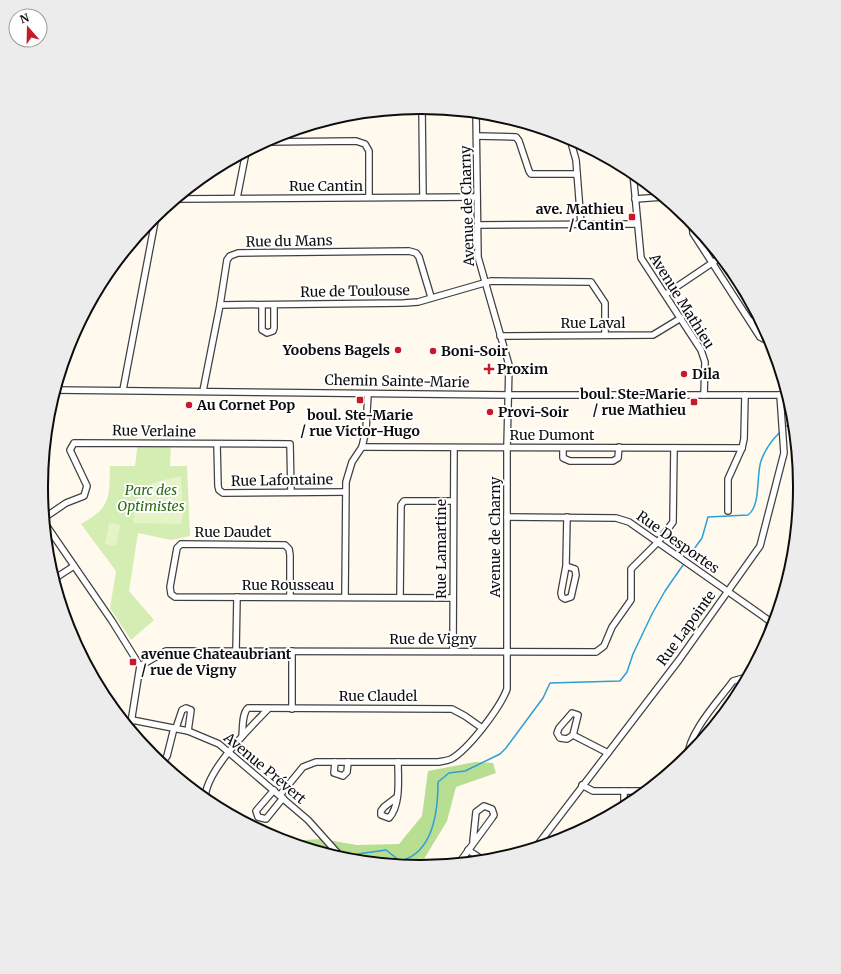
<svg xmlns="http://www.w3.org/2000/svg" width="841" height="974" viewBox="0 0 841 974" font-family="Merriweather,serif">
	<rect width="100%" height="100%" fill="#fffaed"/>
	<!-- green -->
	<path fill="#d4edb3" d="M138,442H171L170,466H187L190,536L171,540L138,533L129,591L154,620L131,640L110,608L116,571L81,524C112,507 109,497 110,466H135Z"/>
	<!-- forest -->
	<path fill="#b8df91" d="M475,762L493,763L496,773L456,787L447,821L424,859L411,866L391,864L378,857L357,860L346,859L286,841L322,839L357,845L399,844L422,816L428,771Z"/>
	<!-- pitch -->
	<g fill="#e6f3c6">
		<path d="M181,476L183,514L181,524L133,523C137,484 145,484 181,476Z"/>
		<path d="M109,523L120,525L116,546L105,544Z"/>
	</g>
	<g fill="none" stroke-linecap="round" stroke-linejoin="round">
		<!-- stream -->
		<g stroke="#2d9ed8" stroke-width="1.5">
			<path d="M786,426L794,424"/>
			<path d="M689,556L702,538L708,517L748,515C761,506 756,476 761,461C765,449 771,441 780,432"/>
			<path d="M324,852H325"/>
			<path d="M351,855L386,850L400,861C434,853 438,811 438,782L449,773L465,771L500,754L506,748L543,698L550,683L620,681L627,672L633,654L652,614L665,591L683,565"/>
		</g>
		<defs>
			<g id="minor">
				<path d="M422,108L423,197"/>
				<path d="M477,136L516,137L519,141L529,171L531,174H577"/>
				<path d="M570,139L576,160L581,224"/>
				<path d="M264,142L356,141L365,144L369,151V197"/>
				<path d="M633,173L641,258L701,350L705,362L704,395"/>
				<path d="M237,198L246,152"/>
				<path d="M176,199L477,197"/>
				<path d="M635,199L663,197"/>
				<path d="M692,222L693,233L760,337L766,340H770"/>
				<path d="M478,225L636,224"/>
				<path d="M666,294L721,257"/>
				<path d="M220,305L404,303L418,302L491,281L591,282L605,303V335"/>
				<path d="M262,305V330L267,333L273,331L274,328V305"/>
				<path d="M751,322L758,317"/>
				<path d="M500,336L653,335L681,318"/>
				<path d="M55,390L509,395H787"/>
				<path d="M123,390L156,216"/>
				<path d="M203,391L220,305L227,260L230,256L238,253L409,251L416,253L419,257L431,297"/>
				<path d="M217,444L218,486L219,490L223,493L345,492"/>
				<path d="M362,447L742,448"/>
				<path d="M563,448V458L570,461H613L618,458L619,447"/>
				<path d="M728,511V479L742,448L744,439L745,395"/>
				<path d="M507,517L616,518L629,522L774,624"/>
				<path d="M44,518L66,503L84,496L87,486L70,450L74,443L290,444L291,492"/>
				<path d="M44,522L112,621L140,666L130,729"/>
				<path d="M566,566L575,569L576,575L571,597L565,599L562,597L561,593L566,566L567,517"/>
				<path d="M54,579L74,566"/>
				<path d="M290,597V555L289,549L285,545L181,544L177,548L170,587L171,594L175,597C268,598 361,597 453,598"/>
				<path d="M345,597L346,482L352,462L362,447L366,430L368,394"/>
				<path d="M400,597L401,505L404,501H453"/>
				<path d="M764,645L770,623"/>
				<path d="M453,650L454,448"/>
				<path d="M236,651L237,597"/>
				<path d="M292,651V709"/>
				<path d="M140,666L166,651H178L596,652L604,646L612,627L631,600V569L658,542L673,522L674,448"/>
				<path d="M572,713L578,715L573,735L567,739L560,738L557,733L559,728Z"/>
				<path d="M132,720L188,731L219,744L308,820L342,858"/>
				<path d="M176,728L182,710L186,708L191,710L188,731"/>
				<path d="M573,735L608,753"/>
				<path d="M242,736C243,728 242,713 248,708L452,709L465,716L482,728"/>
				<path d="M688,756C688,733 720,699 733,681L747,677"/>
				<path d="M335,762L334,773L343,776L347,772L348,762"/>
				<path d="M162,763L167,756L174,728"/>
				<path d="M582,785L593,791H645"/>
				<path d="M274,790L256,811L258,817L266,819L283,798"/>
				<path d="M280,795L303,767L316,762H438C442,761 447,761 451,759C468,750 500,708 507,689V447L509,365L478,257L476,113"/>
				<path d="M397,797L384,807L381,811V815L389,818C401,805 398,779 398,762"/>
				<path d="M205,799C205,771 250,728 268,709"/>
				<path d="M624,807V791"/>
				<path d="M536,847L679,660L760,546L784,453L780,395"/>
				<path d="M468,850L483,860"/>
				<path d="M459,863L492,818L494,815L492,809L484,806L476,812L473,841"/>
			</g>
		</defs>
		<!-- minor casing -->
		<use href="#minor" stroke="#404040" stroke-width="8"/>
		<!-- minor -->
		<use href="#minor" stroke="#fff" stroke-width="5.5"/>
	</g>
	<!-- markers -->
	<g fill="#c8192b" stroke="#fff" stroke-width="1.5">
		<rect x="628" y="213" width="8" height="8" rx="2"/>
		<circle cx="398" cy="350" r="4"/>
		<circle cx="433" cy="351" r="4"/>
		<path d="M487 363h4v4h4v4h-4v4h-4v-4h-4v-4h4z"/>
		<circle cx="684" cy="374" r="4"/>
		<rect x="356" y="396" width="8" height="8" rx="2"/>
		<rect x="690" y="398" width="8" height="8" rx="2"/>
		<circle cx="189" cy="405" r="4"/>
		<circle cx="490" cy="412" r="4"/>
		<rect x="129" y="658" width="8" height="8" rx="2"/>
	</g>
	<g text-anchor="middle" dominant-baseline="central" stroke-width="4" stroke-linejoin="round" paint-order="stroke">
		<!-- street labels -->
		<g font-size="14" fill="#0d0d0d" stroke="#fff">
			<text x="326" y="186">Rue Cantin</text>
			<text transform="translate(467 206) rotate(-92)">Avenue de Charny</text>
			<text transform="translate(289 241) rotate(-1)">Rue du Mans</text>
			<text transform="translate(355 291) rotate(-1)">Rue de Toulouse</text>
			<text transform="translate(682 301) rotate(58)">Avenue Mathieu</text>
			<text x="593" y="323">Rue Laval</text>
			<text transform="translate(397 381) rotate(1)">Chemin Sainte-Marie</text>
			<text transform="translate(154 431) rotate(1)">Rue Verlaine</text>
			<text x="552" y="435">Rue Dumont</text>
			<text transform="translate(282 480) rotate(-1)">Rue Lafontaine</text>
			<text x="233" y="532">Rue Daudet</text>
			<text transform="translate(495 537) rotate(-90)">Avenue de Charny</text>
			<text transform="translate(678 542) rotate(35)">Rue Desportes</text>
			<text transform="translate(441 549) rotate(-90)">Rue Lamartine</text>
			<text x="288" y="585">Rue Rousseau</text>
			<text transform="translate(686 628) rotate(-54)">Rue Lapointe</text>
			<text x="433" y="639">Rue de Vigny</text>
			<text x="378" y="696">Rue Claudel</text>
			<text transform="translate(265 768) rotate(40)">Avenue Prévert</text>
		</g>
		<!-- poi labels -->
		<g font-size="14" font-weight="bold" fill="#0d0d0d" stroke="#fff" text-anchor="start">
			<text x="624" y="209" text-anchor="end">ave. Mathieu<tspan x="624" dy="16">/ Cantin</tspan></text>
			<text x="390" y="350" text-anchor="end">Yoobens Bagels</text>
			<text x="441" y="351">Boni-Soir</text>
			<text x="497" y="369">Proxim</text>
			<text x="692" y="374">Dila</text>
			<text x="686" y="394" text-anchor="end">boul. Ste-Marie<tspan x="686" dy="16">/ rue Mathieu</tspan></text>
			<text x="197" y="405">Au Cornet Pop</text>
			<text x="498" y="412">Provi-Soir</text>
			<text x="360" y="415" text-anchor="middle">boul. Ste-Marie<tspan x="360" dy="16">/ rue Victor-Hugo</tspan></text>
			<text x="141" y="654">avenue Chateaubriant<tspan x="141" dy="16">/ rue de Vigny</tspan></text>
		</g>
		<!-- park labels -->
		<g font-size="14" font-style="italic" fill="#2d6a18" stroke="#fff">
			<text x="151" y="490">Parc des<tspan x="151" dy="16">Optimistes</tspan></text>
		</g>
	</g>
	<!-- crop -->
	<path d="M0 0H841V974H0ZM420 114H421A372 372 0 0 1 793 486V488A372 372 0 0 1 421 860H420A372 372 0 0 1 48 488V486A372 372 0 0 1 420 114Z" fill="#ececec" fill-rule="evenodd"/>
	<path fill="none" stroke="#0d0d0d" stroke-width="2" d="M420 114H421A372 372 0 0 1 793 486V488A372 372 0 0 1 421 860H420A372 372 0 0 1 48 488V486A372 372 0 0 1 420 114Z"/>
	<!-- north arrow -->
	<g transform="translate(28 28) rotate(340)"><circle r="19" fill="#ffffff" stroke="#9e9e9e"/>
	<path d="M0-3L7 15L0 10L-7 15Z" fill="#c8192b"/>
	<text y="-6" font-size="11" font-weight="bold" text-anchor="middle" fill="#0d0d0d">N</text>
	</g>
</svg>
